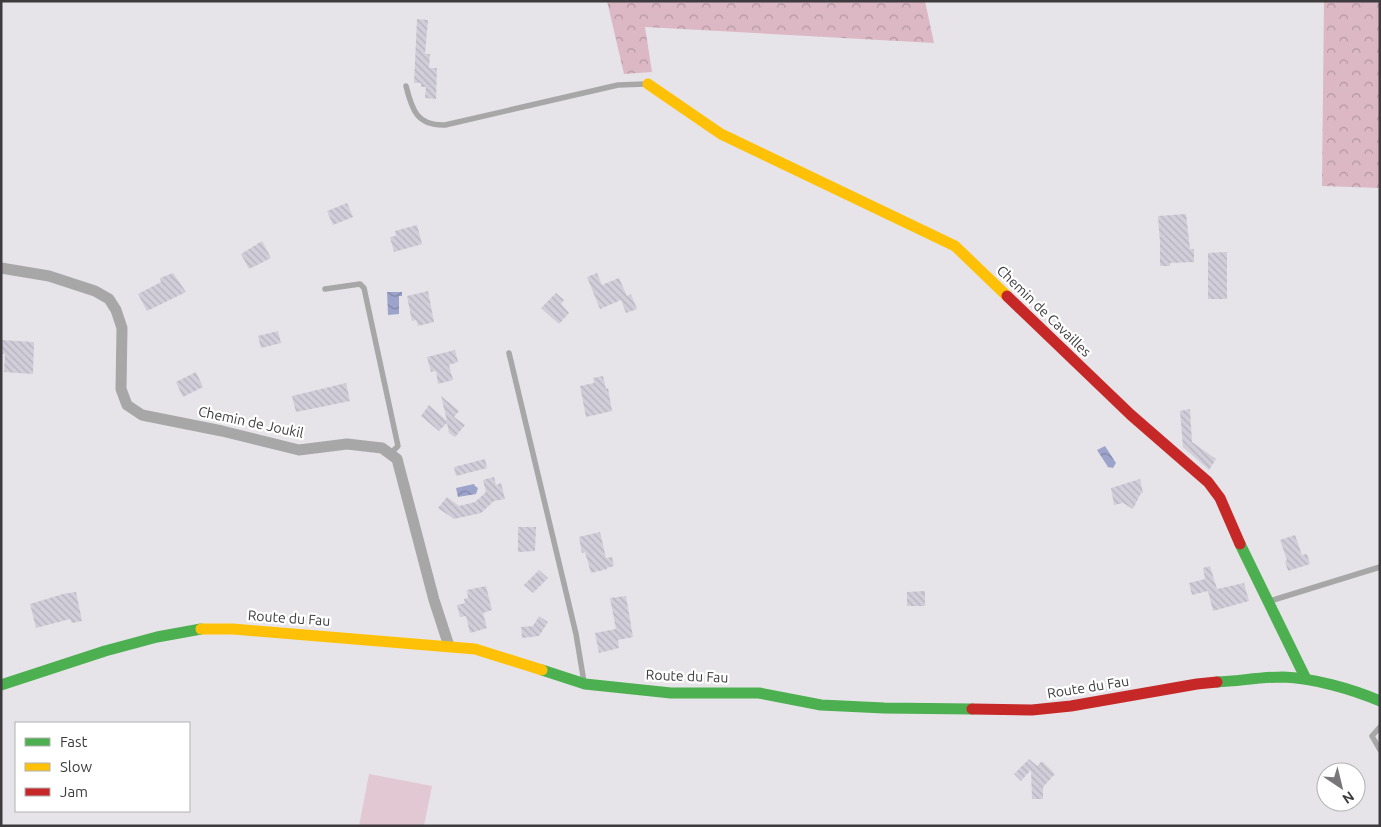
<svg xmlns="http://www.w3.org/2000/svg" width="1381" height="827" viewBox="0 0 1381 827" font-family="Ubuntu,sans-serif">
	<defs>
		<pattern id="forest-crowns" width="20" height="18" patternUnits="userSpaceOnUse" patternTransform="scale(1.25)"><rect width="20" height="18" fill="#dcb8c5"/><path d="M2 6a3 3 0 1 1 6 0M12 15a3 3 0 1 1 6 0" fill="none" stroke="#b497a1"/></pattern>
		<pattern id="water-waves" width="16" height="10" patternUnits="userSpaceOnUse" patternTransform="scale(1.25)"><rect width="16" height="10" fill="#9ca4cb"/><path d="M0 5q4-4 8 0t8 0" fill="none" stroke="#8087a6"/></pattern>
		<pattern id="building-back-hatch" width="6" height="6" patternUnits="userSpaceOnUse" patternTransform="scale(1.25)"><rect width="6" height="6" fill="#d1ceda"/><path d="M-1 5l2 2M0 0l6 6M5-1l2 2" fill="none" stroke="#b4b2bc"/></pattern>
	</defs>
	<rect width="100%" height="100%" fill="#e6e4e8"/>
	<!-- forest -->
	<g fill="url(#forest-crowns)">
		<path d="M607,1H925L934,43L645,27L652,72L624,74Z"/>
		<path d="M1324,1H1380V188L1322,186Z"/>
	</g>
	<!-- park -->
	<path fill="#e2c8d2" d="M369,774L432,786L424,826H359Z"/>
	<!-- water -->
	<g fill="url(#water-waves)">
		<path d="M387,292H402V296H399V314L388,315Z"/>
		<path d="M1105,446L1116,463L1113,468L1108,467L1097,450Z"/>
		<path d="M474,484L475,486L478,488L476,494L458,497L456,488Z"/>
	</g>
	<!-- building -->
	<g fill="url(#building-back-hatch)">
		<path d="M417,19L428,20L425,54H430L429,68H437L436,99L425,98L426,87H421V83H414Z"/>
		<path d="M347,203L353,217L333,225L327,211Z"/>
		<path d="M1186,214L1190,249H1194V262L1170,263V266H1160V242L1158,216Z"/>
		<path d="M417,225L422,244L394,252L390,237L396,236L395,231Z"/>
		<path d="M262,241L271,258L249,269L241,254Z"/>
		<path d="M1227,252V299H1208V253Z"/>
		<path d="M173,273L186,292L147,311L138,294L161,282L160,278Z"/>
		<path d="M597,273L602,285L619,278L627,296L631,294L637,309L626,313L621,300L600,309L587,277Z"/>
		<path d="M428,291L434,322L418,326L416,320L412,321L407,296Z"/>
		<path d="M556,293L564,300L561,304L569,313L559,324L541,308Z"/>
		<path d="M278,331L281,343L261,348L258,336Z"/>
		<path d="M1,340L34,342L33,374L4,372L5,354H1Z"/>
		<path d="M455,350L458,362L449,365L453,380L438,384L436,371L431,372L427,357Z"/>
		<path d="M196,372L203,387L183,397L176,382Z"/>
		<path d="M603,376L606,389L608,388L612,411L586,417L580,386L594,383L593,378Z"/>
		<path d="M346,383L350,401L296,412L292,396Z"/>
		<path d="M441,396L459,411L454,417L465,425L455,437L449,433L447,423L439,431L421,416L429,405L447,421Z"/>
		<path d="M1190,409L1192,442L1216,459L1209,470L1183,447L1180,411Z"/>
		<path d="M485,459L487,468L456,476L454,467Z"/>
		<path d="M494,477L496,485L501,483L505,499L494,501L481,513L454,519L438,508L447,497L459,506L475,502L486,492L483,480Z"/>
		<path d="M1140,479L1143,493H1141L1133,509L1123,503L1114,505L1111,488Z"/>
		<path d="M518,527H536L535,551L518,552Z"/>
		<path d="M600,532L606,558L612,557L614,566L607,568V569L591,573L585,552L582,553L579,537Z"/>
		<path d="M1295,535L1302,555L1307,554L1310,564L1288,571L1285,561L1287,560L1280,540Z"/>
		<path d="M1210,566L1217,589L1244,583L1249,601L1213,611L1208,591L1192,595L1189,583L1205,579L1203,568Z"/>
		<path d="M539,570L548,578L533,593L524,585Z"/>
		<path d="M486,586L492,610L483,613L487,628L470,633L466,616L460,617L457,605L465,603L464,599L468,598L467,590Z"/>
		<path d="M925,591V606H907V592Z"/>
		<path d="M76,592L82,621L72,623L70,619L36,628L30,604L63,594Z"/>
		<path d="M626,596L633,637L618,640L619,648L599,653L595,633L616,629L610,598Z"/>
		<path d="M539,616L548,622L539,636L522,638L521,627L533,626Z"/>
		<path d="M1029,759L1037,766L1042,761L1055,774L1043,787V799H1032L1031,770L1021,781L1014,774Z"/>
	</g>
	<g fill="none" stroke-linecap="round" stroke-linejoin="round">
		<!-- lane -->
		<g stroke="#a8a7a8" stroke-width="5.5">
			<path d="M406,86C412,110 417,126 445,125L618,85L646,84"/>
			<path d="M325,289L360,284L364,288L398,446L390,454"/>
			<path d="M509,353L576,634L584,682"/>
			<path d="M1270,601L1380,567"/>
			<path d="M1380,727L1372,736L1380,750"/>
		</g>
		<!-- street -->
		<path stroke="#a8a7a8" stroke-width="11" d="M1,268L49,276L95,291L109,299L116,310L122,328L121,389L127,405L142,415L222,431L299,450L347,444L382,448L397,459L434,600L449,646"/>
		<!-- fast -->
		<g stroke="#4caf50" stroke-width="11">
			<path d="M1240,544L1306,679"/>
			<path d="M542,670L585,684L671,693H759L821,705L884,708L972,709"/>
			<path d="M1217,682C1239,681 1261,677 1283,677C1313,678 1352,689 1380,701"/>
			<path d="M1,685L105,651L157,637L201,629"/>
		</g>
		<!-- slow -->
		<g stroke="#ffc107" stroke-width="11">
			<path d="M648,84L721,134L955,246L1007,296"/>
			<path d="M201,629H233L475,649L542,670"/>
		</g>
		<!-- jam -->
		<g stroke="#c62828" stroke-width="11">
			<path d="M1007,296L1131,415L1208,482L1220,498L1240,544"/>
			<path d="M972,709L1032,710L1071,706L1197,684L1217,682"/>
		</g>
	</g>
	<g text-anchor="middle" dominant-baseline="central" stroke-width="4.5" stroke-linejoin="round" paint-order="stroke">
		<!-- street labels -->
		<g font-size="14" fill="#3d3b3d" stroke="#fff">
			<text transform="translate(1044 311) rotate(44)">Chemin de Cavailles</text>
			<text transform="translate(251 422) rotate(12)">Chemin de Joukil</text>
			<text transform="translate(289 618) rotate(4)">Route du Fau</text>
			<text transform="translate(687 676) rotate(2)">Route du Fau</text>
			<text transform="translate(1088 687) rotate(-9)">Route du Fau</text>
		</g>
	</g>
	<!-- border -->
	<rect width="1381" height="827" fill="none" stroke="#3d3b3d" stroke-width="5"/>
	<!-- legend -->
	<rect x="15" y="722" width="175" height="90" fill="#ffffff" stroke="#b1b1b1"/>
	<rect x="25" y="738" width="25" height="8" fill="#4caf50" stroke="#b1b1b1"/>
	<text x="60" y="747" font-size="15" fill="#3d3b3d">Fast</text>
	<rect x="25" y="763" width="25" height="8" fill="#ffc107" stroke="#b1b1b1"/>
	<text x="60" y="772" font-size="15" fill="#3d3b3d">Slow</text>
	<rect x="25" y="788" width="25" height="8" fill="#c62828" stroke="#b1b1b1"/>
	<text x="60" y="797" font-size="15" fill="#3d3b3d">Jam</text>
	<!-- north arrow -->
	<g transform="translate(1341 787) rotate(145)"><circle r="24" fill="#ffffff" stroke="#b1b1b1"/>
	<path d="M0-4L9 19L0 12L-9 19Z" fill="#787679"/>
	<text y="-8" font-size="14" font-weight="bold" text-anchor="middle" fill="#3d3b3d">N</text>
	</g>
</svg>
